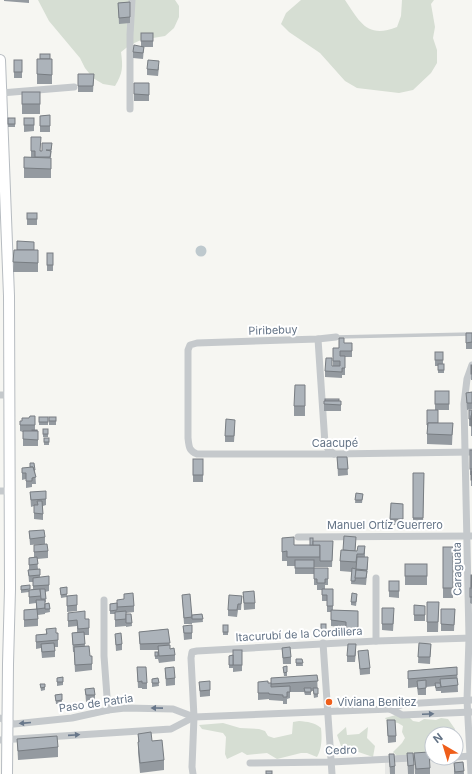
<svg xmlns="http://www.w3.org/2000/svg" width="472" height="774" viewBox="0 0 472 774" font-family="Inter,sans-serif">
	<rect width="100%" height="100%" fill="#f6f6f2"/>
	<!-- built -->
	<path fill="#e7e8e6" d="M385,759L463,761V774H385Z"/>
	<!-- green -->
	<g fill="#d6ded3">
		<path d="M38,0H175L179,6V17L174,28L165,36L141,40L130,45L121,52C123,67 123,73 115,86L103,84L93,78L85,68L80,58L49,21Z"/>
		<path d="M301,0H345C360,22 367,39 397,27L401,16L402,0H434L431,4L435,27L433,38L437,50V63L431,73L413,90L399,93L357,88L345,81L320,53L289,32L281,24L286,13Z"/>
		<path d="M396,715L409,717L413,721L419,722L424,719L436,720L441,718L448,719L455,729L454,734H432V751C424,753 423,759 414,753L403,756H397L393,752L402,743L405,738L402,732L403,726L398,723L387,721L385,718Z"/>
		<path d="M299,721C308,722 314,722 321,728C322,737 322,749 317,757L307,753H301L277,759L267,753L247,755L242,752L227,759L225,754L226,737L223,733L202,729L199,725L223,723L240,728L259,729L265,731L268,736L274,738L292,734L293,722Z"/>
		<path d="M346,727L347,735L359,734L368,727L367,738L375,746L373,757L341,746L337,735Z"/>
	</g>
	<!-- water -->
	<circle fill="#bec9ce" cx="201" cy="251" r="5.5"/>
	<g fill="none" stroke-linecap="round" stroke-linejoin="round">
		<defs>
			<path id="secondary" d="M0,60L9,296L10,589L8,664L7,774"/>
		</defs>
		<!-- secondary casing -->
		<use href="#secondary" stroke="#b7bcc1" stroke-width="12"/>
		<!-- lane -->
		<path stroke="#c5c9cc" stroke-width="3.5" d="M336,337L472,334"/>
		<!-- street -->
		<g stroke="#c5c9cc" stroke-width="7">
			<path d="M1,93L74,87"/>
			<path d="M130,109V35L132,0"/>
			<path d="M336,337L318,339L197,343L190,345L188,350V438C189,447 189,451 197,454H334L472,452"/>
			<path d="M318,339L325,444L328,449L334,454"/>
			<path d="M0,395H9"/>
			<path d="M0,491H10"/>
			<path d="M298,537L472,536"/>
			<path d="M376,578V641"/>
			<path d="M104,600V656L108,710"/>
			<path d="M323,643L332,774"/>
			<path d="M390,709L402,715L472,712"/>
			<path d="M0,718L14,724L72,718L108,710L125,708L173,709L194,717L390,709L404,704L472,700"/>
			<path d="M0,740L171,729L194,717"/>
			<path d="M456,757L472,756"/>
			<path d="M250,763L331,762L432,757"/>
			<path d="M193,774L192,767L194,717L191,658L192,652L197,651L376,641L472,638"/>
			<path d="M471,774L467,700L469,638L464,404L467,379L472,365"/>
		</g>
		<!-- secondary -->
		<use href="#secondary" stroke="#fff" stroke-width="10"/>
	</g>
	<!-- wall -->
	<g fill="#949aa0">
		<path d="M4,0H29V3L4,1Z"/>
		<path d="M130,2V23L119,24L118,3Z"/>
		<path d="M141,33H153V47H144L143,59L133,58V52L141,46Z"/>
		<rect x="37" y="59" width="15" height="25"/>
		<rect x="14" y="60" width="8" height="18"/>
		<path d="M159,67L158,76L147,75V69Z"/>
		<path d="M78,74H94L93,92H78Z"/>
		<rect x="134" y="83" width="15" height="18"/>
		<rect x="22" y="92" width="18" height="22"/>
		<path d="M50,115V132H40V116Z"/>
		<rect x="8" y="118" width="7" height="9"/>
		<path d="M24,118H34V131L24,132Z"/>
		<path d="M31,137L41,151H42L52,143L51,157H50L51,158V178H24V157H31Z"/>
		<rect x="27" y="213" width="10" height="12"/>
		<path d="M14,250H38V272H13Z"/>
		<rect x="47" y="253" width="6" height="18"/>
		<rect x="466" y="333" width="6" height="16"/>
		<path d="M344,343H352V357H345V375H342V378L325,377V371L333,366V348H339Z"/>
		<path d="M435,352H443V364H444V373H438V366H435Z"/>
		<rect x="471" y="365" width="1" height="15"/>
		<path d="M435,391H449V410H438V423H453L452,445L427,444V410H435Z"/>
		<path d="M472,392V409L467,410L466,393Z"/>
		<path d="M305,395V416H294V406Z"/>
		<rect x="324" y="401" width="17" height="10"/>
		<path d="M469,410H472V436H471V426H469Z"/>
		<path d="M35,416V430L38,431V446H23V432L20,431V425L22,421Z"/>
		<rect x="39" y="417" width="9" height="8"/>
		<rect x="49" y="417" width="7" height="8"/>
		<path d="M235,426L234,442H225V436Z"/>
		<rect x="43" y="429" width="5" height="8"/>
		<rect x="44" y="438" width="5" height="7"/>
		<path d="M470,450H472V501V486H471V475H470Z"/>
		<path d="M337,457H347L348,475L338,476Z"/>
		<rect x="193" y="459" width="10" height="23"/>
		<path d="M22,468L35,470L36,484H32V487L26,488V479L22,480Z"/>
		<path d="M413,473H424L423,528H413Z"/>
		<path d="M30,492L46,499V505L43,506V520L34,519V506L31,507Z"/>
		<path d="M356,493L363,494L362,503H355Z"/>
		<path d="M391,503L403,504V525H390Z"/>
		<path d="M29,531L45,537V544L30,545Z"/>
		<path d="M282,538L294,545H313L333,541L332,567H314V568H328V585H325V589H333V610L358,611V635H346V628L331,626V612H327V601H322V590H317V585H314V574H295V566H287V561H282Z"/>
		<path d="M356,544L355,551H357L365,546V557L368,564L366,585L351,584L352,572L340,571V561L343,550Z"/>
		<path d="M34,545L48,551V558L37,559L38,569H40V577L49,585V591L45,592L46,602H45V604L49,603L50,612L45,613V614L38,615V626L24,627V610L36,609V603L29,604V592L21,593V586L30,590L33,589V582H29L28,570H29V558L34,557Z"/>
		<rect x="443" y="547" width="10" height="51"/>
		<path d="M427,564V585H405V576Z"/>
		<path d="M471,575H472V604L470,603Z"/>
		<path d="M389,581H399V598L389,597Z"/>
		<path d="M67,587V596L77,605V611L67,612V597L61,598L60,588Z"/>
		<path d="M243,592L255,603V609L244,610Z"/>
		<path d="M124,594L134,606V612L126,613V614H131L132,626L126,627V626L115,627V614H110V604L117,603L124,600Z"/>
		<path d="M182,595L192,615L202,614L203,622L192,623V624H184Z"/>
		<path d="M242,596L241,610H238L237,617L228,616V610Z"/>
		<path d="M357,597L356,606L351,605V602Z"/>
		<path d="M427,602H439L438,632H427Z"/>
		<path d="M414,605L425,606V621H414Z"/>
		<path d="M441,609H455L454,631H441Z"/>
		<path d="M68,613L85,619L89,628V635H84L85,646L90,656L92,664V670L75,672L74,652H73L72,633L77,632V626L68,627Z"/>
		<path d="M394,614L393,631L382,630V624Z"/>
		<rect x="321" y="624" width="5" height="9"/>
		<rect x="223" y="625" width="5" height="10"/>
		<path d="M183,626L192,633V639L184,640Z"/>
		<path d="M46,629L56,633L58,640V647H55V657L42,658L41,648L36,649V635L46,634Z"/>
		<path d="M168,629L170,649L175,655V661L159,663L158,659H155V655L158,652V650H140L139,632Z"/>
		<path d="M115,634L122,644V650L116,651Z"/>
		<path d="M419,643L431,644L430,664L418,663Z"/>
		<path d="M282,648L291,657V664H283Z"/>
		<path d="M242,650V671L233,672V668H229V656L233,655Z"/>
		<path d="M356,651L355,662H347V656Z"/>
		<path d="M358,651L370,668V674L360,675Z"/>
		<path d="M296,659H302L303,666H296Z"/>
		<path d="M137,667L147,683V689H142V688H138Z"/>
		<path d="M283,667L287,672V676H284Z"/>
		<path d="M457,667L458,692L441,693V690V691H436L435,686L426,687V695H418L417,687L408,688V671Z"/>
		<path d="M165,668L175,678V685L166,686Z"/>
		<path d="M317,675L318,697L314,698L313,691H311V695H305L304,692H290V698L287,699V704H283V701L269,700V699L258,700V682L271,683Z"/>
		<path d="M63,677V685L57,686V678Z"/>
		<path d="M158,678L159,686L152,687V679Z"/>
		<path d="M199,682L210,690V696L200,697Z"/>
		<path d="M40,684H45V690L41,691Z"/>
		<path d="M85,689L95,695V701L86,702Z"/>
		<path d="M62,694V704H56L55,695Z"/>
		<path d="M387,720L396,736V742L388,743Z"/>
		<path d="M138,734L152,741L164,760V770L140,773L138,752Z"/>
		<path d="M17,739L58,747V757L18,760Z"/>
		<path d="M407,753L414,765V774H408Z"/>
		<path d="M414,753L430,768V774H415Z"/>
		<path d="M389,754L395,766V774H390Z"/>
		<path d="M463,762L464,774H454V763Z"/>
	</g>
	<!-- building -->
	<g fill="#acb3ba" stroke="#787d82">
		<path d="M130,2V17L119,18L118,3Z"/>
		<rect x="141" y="33" width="12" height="8"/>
		<path d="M134,45L144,47L143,53L133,52Z"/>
		<rect x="40" y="54" width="10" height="5"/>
		<path d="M37,59H52V75L37,74Z"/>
		<rect x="14" y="60" width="8" height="12"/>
		<path d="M148,60L159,61L158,70L147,69Z"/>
		<path d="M78,74H94L93,86H78Z"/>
		<path d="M134,83H149V95L134,94Z"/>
		<rect x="22" y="92" width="18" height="12"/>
		<path d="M50,115V126H40V116Z"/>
		<rect x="8" y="118" width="7" height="6"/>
		<rect x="24" y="118" width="10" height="7"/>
		<path d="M31,137H41L40,151H42V143H52L51,150H46L51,151L50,157H35V151H31Z"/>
		<path d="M24,157L51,158V169L24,168Z"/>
		<rect x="27" y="213" width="10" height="6"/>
		<path d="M17,241L34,242V250H17Z"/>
		<path d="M14,250H38V263L13,262Z"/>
		<rect x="47" y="253" width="6" height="12"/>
		<path d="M466,333H472V342L466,343Z"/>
		<path d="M339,338H344V343H352V351H340V356H345V368H342V372L325,371L326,358H332V366H340V361H333V348H339Z"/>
		<rect x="435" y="352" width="8" height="8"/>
		<rect x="438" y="364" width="6" height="6"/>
		<rect x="471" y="365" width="1" height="9"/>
		<path d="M295,385H305V406H294Z"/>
		<rect x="435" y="391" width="14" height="13"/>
		<path d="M472,392V403H467L466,393Z"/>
		<rect x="325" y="399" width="14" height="2"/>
		<path d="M324,401H341V405L324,404Z"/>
		<path d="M427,410H438V423H428V425H427Z"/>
		<path d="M469,410H472L471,419H469Z"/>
		<path d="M30,416H35V425H20V421H22V418H29Z"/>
		<rect x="471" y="416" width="1" height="10"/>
		<rect x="39" y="417" width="9" height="5"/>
		<rect x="49" y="417" width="7" height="4"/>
		<path d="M226,419L235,420L234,436H225Z"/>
		<path d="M428,423H453L452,435L427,434Z"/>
		<rect x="43" y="429" width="5" height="5"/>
		<rect x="32" y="430" width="5" height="1"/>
		<path d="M23,431H38V440L23,439Z"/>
		<rect x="44" y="438" width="5" height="4"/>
		<rect x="470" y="450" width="2" height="19"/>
		<path d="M337,457H347L348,469H338Z"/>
		<rect x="193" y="459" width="10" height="16"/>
		<path d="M30,463H34L35,470H34L33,467H30Z"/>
		<path d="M33,467L36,477L32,478V481H26V473H22V468Z"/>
		<rect x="471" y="471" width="1" height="9"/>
		<path d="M413,473H424L423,518H413Z"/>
		<path d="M46,491V499L31,500L30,492Z"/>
		<path d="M356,493L363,494L362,500H355Z"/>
		<path d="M37,501H42L43,514L34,513V505H38Z"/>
		<path d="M391,503L403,504V519H390Z"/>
		<path d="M44,530L45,537L30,539L29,531Z"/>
		<path d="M344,536L356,537L355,551L343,550Z"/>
		<path d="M294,537V545H320V557H287V551L282,552V538Z"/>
		<rect x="310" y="538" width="3" height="7"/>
		<path d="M313,541H333L332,561H320V545H313Z"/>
		<path d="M47,544L48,551L34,552V545Z"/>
		<path d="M358,546H365L364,554H357L356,562L340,561L341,550L357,551Z"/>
		<rect x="443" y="547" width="10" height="41"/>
		<path d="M37,557L38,564L29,565V558Z"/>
		<path d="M357,557H368L367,570L356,569Z"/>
		<rect x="295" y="560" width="19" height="8"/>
		<rect x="405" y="564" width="22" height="12"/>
		<path d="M314,568H328V579H325V583H317V579H314Z"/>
		<path d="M352,568L356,569L355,581H351Z"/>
		<path d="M40,569V575L29,576L28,570Z"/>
		<path d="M356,570L367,571L366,578H355Z"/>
		<rect x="471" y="575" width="1" height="12"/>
		<path d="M49,576V585L33,586V578Z"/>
		<rect x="389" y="581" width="10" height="10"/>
		<path d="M30,585V589L21,590V586Z"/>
		<path d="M67,587V594L61,595L60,588Z"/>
		<rect x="470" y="588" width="2" height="9"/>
		<path d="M40,589L41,596L29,597V590Z"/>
		<path d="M40,589H45L46,599H41Z"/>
		<path d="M322,589H333V606H327V595H322Z"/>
		<path d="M254,591L255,603H244L243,592Z"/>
		<path d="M133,593L134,606L117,607V600L124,599V594Z"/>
		<path d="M352,593L357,594L356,602H351Z"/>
		<path d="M190,594L192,617L184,618L182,595Z"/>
		<path d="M77,595V605L67,606V596Z"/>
		<path d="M229,595L242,596L241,604H238L237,610H228Z"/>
		<path d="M36,600H45V608L37,609Z"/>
		<path d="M427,602H439L438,622H427Z"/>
		<path d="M49,603L50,609H45V604Z"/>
		<path d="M117,603V610L110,611V604Z"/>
		<path d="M414,605L425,606V615H414Z"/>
		<path d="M382,608H394L393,624H382Z"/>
		<path d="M37,609L38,619L24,620V610Z"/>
		<path d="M441,609H455L454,625L441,624Z"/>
		<path d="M331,610L358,611V628H346V622L331,620Z"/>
		<path d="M85,611V619H89V628L78,629L77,620L68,621V613Z"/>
		<path d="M126,611V619L115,620V612Z"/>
		<path d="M126,614H131L132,623H126Z"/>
		<path d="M202,614L203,619H192V615Z"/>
		<rect x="321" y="624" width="5" height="6"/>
		<path d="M192,625V633H184L183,626Z"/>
		<rect x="223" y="625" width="5" height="7"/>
		<path d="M56,628V633H58V640L36,642V635L47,634L46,629Z"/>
		<path d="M168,629L170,643L140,644L139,632Z"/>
		<path d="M84,632L85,644L73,645L72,633Z"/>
		<path d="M121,633L122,644L116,645L115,634Z"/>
		<path d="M54,643L55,651L42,652L41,644Z"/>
		<path d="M419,643L431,644L430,657H418Z"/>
		<path d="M348,644H356L355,656H347Z"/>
		<path d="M170,645V649L174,648L175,655L159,656L158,646Z"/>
		<path d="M89,646L90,656H92V664L75,665L74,647Z"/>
		<path d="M290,647L291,657L283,658L282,648Z"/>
		<rect x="233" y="650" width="9" height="15"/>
		<path d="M368,650L370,668L360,669L358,651Z"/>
		<rect x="155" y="652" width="3" height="4"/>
		<path d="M233,655V665H229V656Z"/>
		<path d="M296,659H302L303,663H296Z"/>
		<path d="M287,666V672L284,673L283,667Z"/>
		<path d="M137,667H146L147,683H142V681L138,682Z"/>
		<path d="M174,667L175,678L166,679L165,668Z"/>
		<path d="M457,667V675L408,679V671Z"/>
		<path d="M317,675L318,681L271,684V678Z"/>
		<path d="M63,677V682H57V678Z"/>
		<path d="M158,678L159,683H152V679Z"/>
		<path d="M457,678L458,685L441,687L440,679Z"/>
		<path d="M426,680V688L418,689L417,681Z"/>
		<path d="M210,681V690L200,691L199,682Z"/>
		<path d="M268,681V683H271V687L290,686V692H287V697H283V695L269,694V693H258V682Z"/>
		<path d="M435,683H440L441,687L436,688Z"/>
		<path d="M40,684H45V687L41,688Z"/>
		<path d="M94,688L95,695H86L85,689Z"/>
		<path d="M304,688H311V692H305Z"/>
		<path d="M313,688H318V694H314Z"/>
		<path d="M62,694V700L56,701L55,695Z"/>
		<path d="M387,720H395L396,736H388Z"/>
		<path d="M151,732L152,741L162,740L164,760L140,763L138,742H139L138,734Z"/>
		<path d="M57,736L58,747L18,751L17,739Z"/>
		<path d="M429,752L430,768L416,769L414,753Z"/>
		<path d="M407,753H413L414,765L408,766Z"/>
		<path d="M389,754H394L395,766L390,767Z"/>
		<path d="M463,762L464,771L455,772L454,763Z"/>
		<rect x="266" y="771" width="6" height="3"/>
	</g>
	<!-- one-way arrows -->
	<defs><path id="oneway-solid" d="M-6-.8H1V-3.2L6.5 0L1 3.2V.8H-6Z"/></defs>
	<g fill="#68778a">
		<use href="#oneway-solid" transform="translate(157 708) rotate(-179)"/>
		<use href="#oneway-solid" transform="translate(428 714) rotate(-2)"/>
		<use href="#oneway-solid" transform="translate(25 723) rotate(175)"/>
		<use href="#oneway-solid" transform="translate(74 735) rotate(-4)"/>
	</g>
	<!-- markers -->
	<circle fill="#ef5e1a" stroke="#fff" stroke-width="1.5" cx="329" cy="702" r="4"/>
	<g text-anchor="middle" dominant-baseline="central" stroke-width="4" stroke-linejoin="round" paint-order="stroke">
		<!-- street labels -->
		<g font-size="11" fill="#637386" stroke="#fff">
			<text transform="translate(273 330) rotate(-2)">Piribebuy</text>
			<text x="335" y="443">Caacupé</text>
			<text x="385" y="525">Manuel Ortíz Guerrero</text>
			<text transform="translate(457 569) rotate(-91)">Caraguata</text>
			<text transform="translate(299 634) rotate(-3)">Itacurubí de la Cordillera</text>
			<text transform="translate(96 703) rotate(-8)">Paso de Patria</text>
			<text transform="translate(341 750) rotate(-2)">Cedro</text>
		</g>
		<!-- poi labels -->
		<g font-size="11" fill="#637386" stroke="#fff" text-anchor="start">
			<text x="337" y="702">Viviana Benitez</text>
		</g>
	</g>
	<!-- north arrow -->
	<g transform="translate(444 746) rotate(322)"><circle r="19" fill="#ffffff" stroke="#c1c7cf"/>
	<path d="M0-3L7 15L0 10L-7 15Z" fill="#ef5e1a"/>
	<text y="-6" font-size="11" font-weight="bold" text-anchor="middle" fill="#637386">N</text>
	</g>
</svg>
